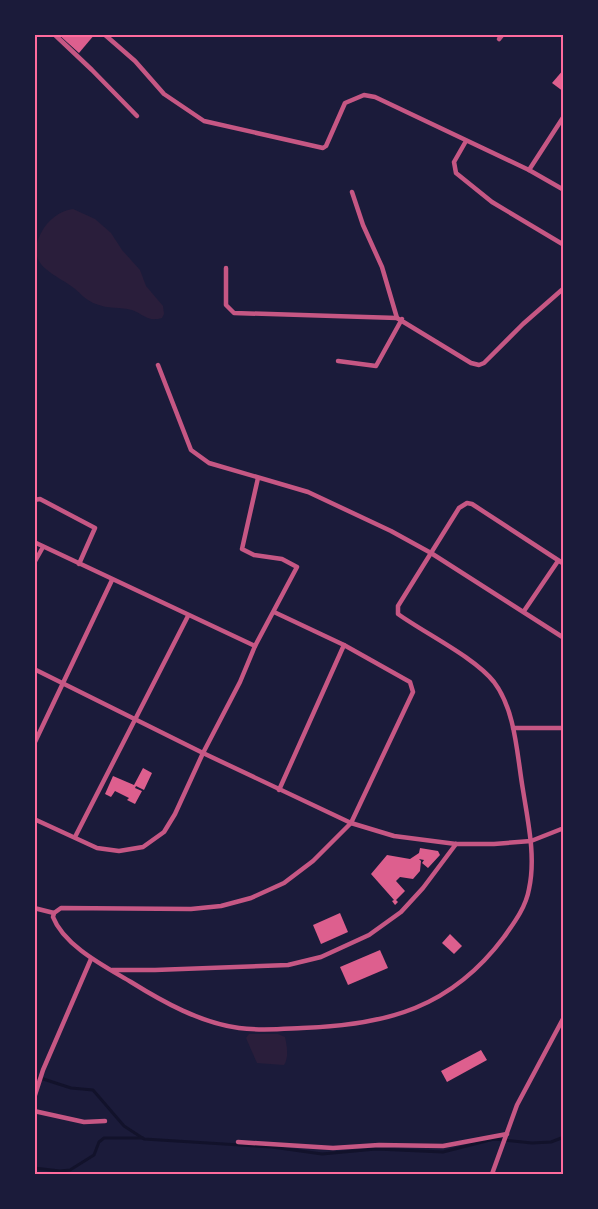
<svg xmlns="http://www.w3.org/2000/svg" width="598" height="1209" viewBox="0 0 598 1209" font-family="'Noto Sans',sans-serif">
	<rect width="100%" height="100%" fill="#1b1b3a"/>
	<!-- green -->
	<g fill="#2a1e3b">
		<path d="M73,209L95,219L111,233L122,250L140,270L146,286L163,306L164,314L162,318C147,322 145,315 132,310C120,307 108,309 96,304C87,301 81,294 74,288C54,273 24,265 41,233C48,220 59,211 73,209Z"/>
		<path d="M249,1034H278L285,1037C287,1046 289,1058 284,1065L257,1063L246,1038Z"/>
	</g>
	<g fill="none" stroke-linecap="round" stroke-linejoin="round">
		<!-- stream -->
		<g stroke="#12122b" stroke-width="3">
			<path d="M34,1076L71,1088L93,1090L124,1126L144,1139L272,1147L322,1154L376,1149L443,1152L494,1139L532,1143L551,1142L564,1137"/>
			<path d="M34,1168L60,1171L70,1170L94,1155L99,1142L104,1138H143"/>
		</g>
	</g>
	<!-- building -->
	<g fill="#dd5f8e">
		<path d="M58,34H95L79,53Z"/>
		<path d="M564,69V92L552,83Z"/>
		<path d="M143,768L152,773L144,790L136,786L135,788L142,791L135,804L127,800L129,798L115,791L111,797L105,794L113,776L134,785Z"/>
		<path d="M420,848L438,851L440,855L428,868L422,863L424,860L419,859L421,861L420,871L413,879L400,877L396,881L405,891L396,900L398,902L395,905L392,901L394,900L371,874L387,855L410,859L419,853Z"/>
		<path d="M340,913L348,932L321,944L313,925Z"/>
		<path d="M450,934L462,946L454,954L442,943Z"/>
		<path d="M380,950L388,968L348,985L340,967Z"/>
		<path d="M481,1050L487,1060L447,1082L441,1071Z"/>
	</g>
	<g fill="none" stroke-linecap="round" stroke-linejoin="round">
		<!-- minor -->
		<g stroke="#c65784" stroke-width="4.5">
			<path d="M54,34L92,70L137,116"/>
			<path d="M104,34L135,61L164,94L204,121L323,148L326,146L345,103L364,95L375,97L529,170L564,190"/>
			<path d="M499,39L503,34"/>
			<path d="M466,141L454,162L456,173L492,202L564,245"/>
			<path d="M529,170L564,116"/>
			<path d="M352,192L363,225L382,267L397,318"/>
			<path d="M226,268V305L234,313L397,318L471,363L479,365L484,363L523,324L564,288"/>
			<path d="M338,361L376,366L402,319"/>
			<path d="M158,365L191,450L209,463L308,492L391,531L431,553L564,638"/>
			<path d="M34,500L40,499L95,528L79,564"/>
			<path d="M34,542L255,646"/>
			<path d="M34,563L43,547"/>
			<path d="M524,611L558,561"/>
			<path d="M274,612L344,645L410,682L413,692L351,823L313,861L284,883L251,898L221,906L191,909L61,908L54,913L53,917C64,946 106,967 131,982C163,1002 201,1023 239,1028C260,1031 281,1029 302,1028C387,1025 451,1008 504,937C514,923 526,907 529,889C536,857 528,822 523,790C517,756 516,711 494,682C474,657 426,634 398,614V606L459,508L467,503L472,504L564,564"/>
			<path d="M34,669L203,753L351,823L394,836L456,844H494L531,841L564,828"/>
			<path d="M513,728H564"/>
			<path d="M34,744L112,580"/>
			<path d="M279,790L344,645"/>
			<path d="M34,819L97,848L119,851L143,847L164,832L175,814L203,753L240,682L255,646L297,567L282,559L254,555L242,549L258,478"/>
			<path d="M75,837L188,616"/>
			<path d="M34,908L54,913"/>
			<path d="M112,970H155L288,965L321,957L369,935L401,912L423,888L456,844"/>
			<path d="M34,1098L43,1070L91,959"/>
			<path d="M34,1111L84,1122L105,1121"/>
			<path d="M238,1142L333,1148L379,1145L443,1146L507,1134"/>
			<path d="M492,1174L517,1105L564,1017"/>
		</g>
	</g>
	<!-- border -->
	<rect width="598" height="1209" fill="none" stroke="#1b1b3a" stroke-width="72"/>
	<rect x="36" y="36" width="526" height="1137" fill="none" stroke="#ff6b9d" stroke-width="2"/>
</svg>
